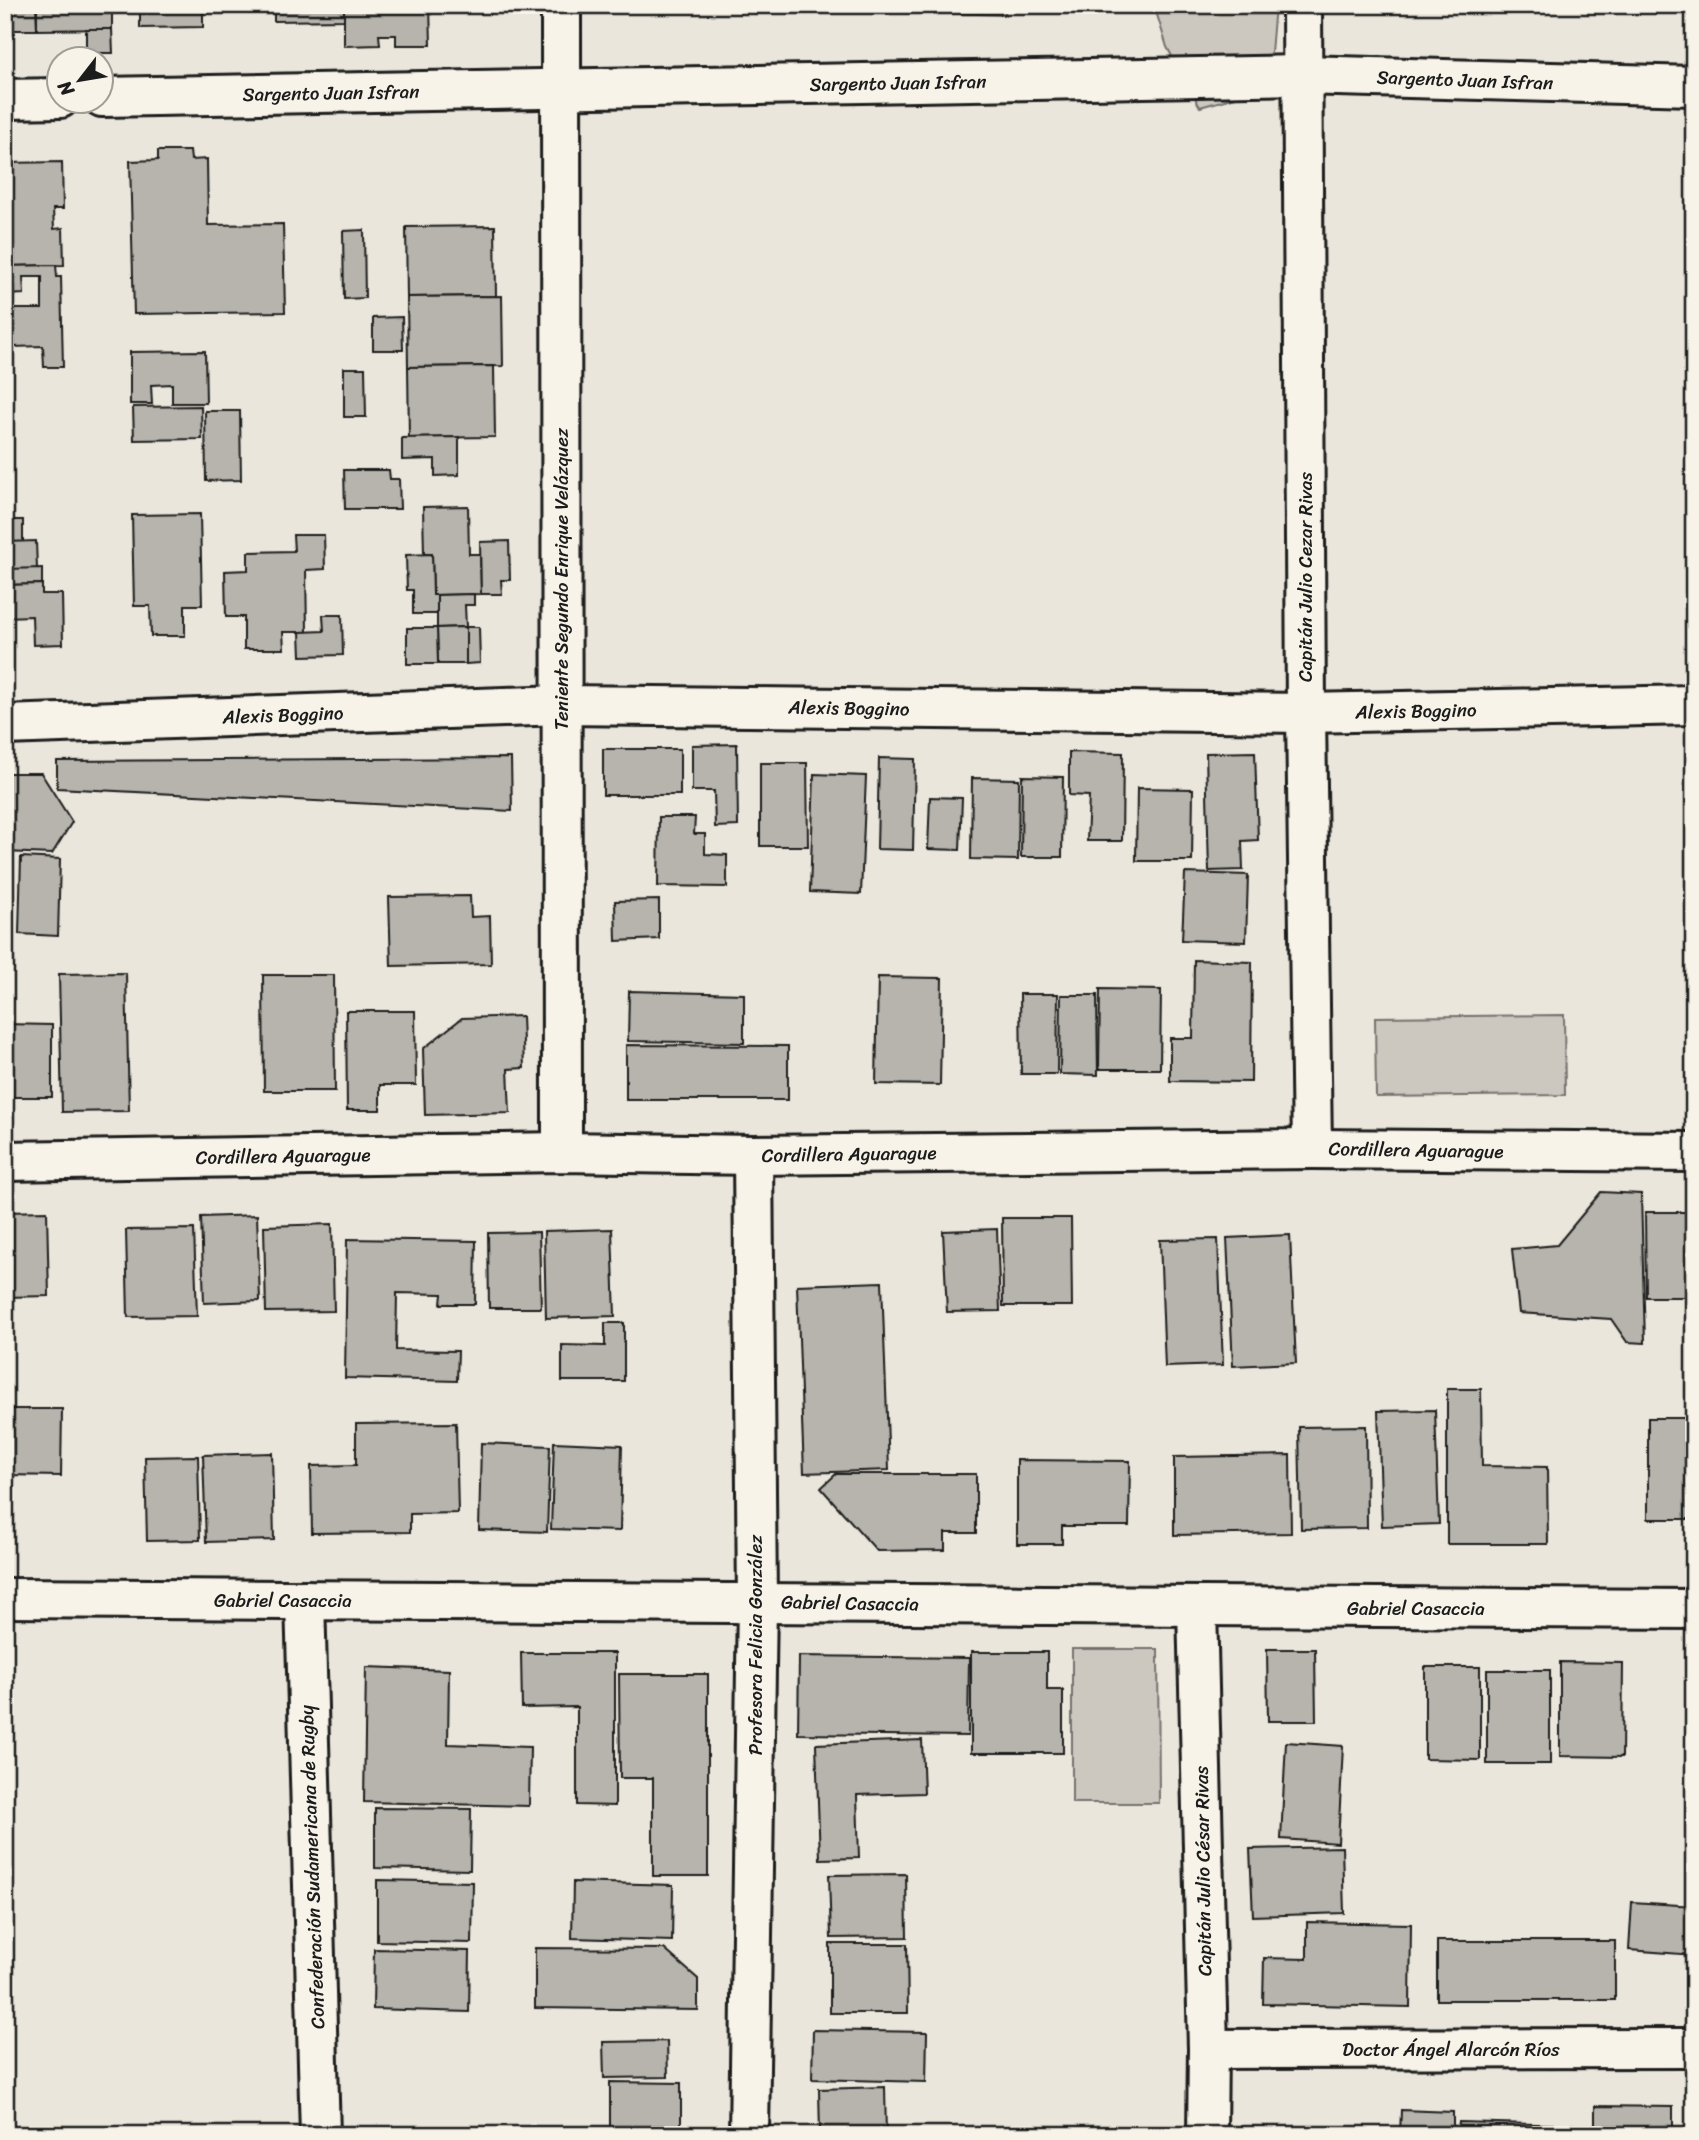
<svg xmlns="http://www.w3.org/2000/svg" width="1699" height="2140" viewBox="0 0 1699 2140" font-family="Sriracha,sans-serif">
	<rect width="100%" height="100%" fill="#eae6dc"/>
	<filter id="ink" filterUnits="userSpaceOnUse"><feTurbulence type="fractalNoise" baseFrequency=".0143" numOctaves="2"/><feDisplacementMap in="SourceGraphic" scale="14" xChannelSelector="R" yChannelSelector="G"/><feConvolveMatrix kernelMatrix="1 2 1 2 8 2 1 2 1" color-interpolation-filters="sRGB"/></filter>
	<g filter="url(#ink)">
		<!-- green -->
		<g fill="#ccc8c0" stroke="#74726e" stroke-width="2">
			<path d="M731,5H1005V15Z"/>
			<path d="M1154,5H1275L1268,88L1200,107L1167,47Z"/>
			<path d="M1564,1015L1565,1095L1376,1097L1375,1017Z"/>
			<path d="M1072,1649H1158L1159,1803H1072Z"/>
		</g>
		<!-- building -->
		<g fill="#b6b4ac" stroke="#1c1c1c" stroke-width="2">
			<path d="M5,5H36L37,30H5Z"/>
			<path d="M140,5H203V27L140,28Z"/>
			<path d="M274,5H344V20L274,21Z"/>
			<path d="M344,5H430L431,45H396V35H379L380,45L344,46Z"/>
			<path d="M112,6V29L37,30V7Z"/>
			<path d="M86,29H112L113,53H86Z"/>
			<path d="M158,151H190L191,160L207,159L208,225L283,224L285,312L134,314L130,161L158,160Z"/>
			<path d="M62,162L63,209H53L54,229L63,228L64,265L5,266V163Z"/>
			<path d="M495,226L496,296L407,297L406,227Z"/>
			<path d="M364,230L365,298L344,299L343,231Z"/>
			<path d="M56,265L57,277H61L63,367H44L43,346L13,347V309H42V277H23L24,294L6,295L5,266Z"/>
			<path d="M502,296L503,366L408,367L407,297Z"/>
			<path d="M402,317L403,350H373V318Z"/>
			<path d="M205,351L206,403H172V384L151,385L152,404H130V352Z"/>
			<path d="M494,366L495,437L409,438L408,367Z"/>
			<path d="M344,368H365L366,417H344Z"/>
			<path d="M201,406L202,439L134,440L133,407Z"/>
			<path d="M205,411H240L241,480L206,481Z"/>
			<path d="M459,437V475L435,476V459L402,460V438Z"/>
			<path d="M344,470H389L390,479H399L400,509H345Z"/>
			<path d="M468,506L469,554H480L481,594L433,595L432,554H424L423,507Z"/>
			<path d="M200,514L202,605H185V636H151L150,606H134L132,515Z"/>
			<rect x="5" y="520" width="18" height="22"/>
			<path d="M293,535H324L325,569L306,570L307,632H283L284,649H244V617H226L225,571L248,570V552L294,551Z"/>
			<path d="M36,541L37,569H5V542Z"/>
			<path d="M509,541L510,580H501L502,594H481L480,542Z"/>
			<path d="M432,554L433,595H437V614H413V590H407L406,555Z"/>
			<path d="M42,568V584L5,585V569Z"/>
			<path d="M42,584V594H62L63,644L33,645L32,616L5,617V585Z"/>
			<path d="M474,594V605H465L466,627L437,628V595Z"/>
			<path d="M323,615H342L343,655L301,656L300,632L324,631Z"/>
			<path d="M466,627V664H438L437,628Z"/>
			<path d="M466,627H479L480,663L466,664Z"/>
			<path d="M407,628H437L438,664H407Z"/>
			<path d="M737,744L738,826L715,827L714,791H692V745Z"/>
			<rect x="603" y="749" width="77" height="46"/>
			<path d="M1069,752L1123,753L1122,841H1087L1089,796L1069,795Z"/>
			<path d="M1255,752L1258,840L1242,841L1243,870L1209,871L1206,753Z"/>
			<path d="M511,758L512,811L57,788V761Z"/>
			<path d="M879,758L915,759L913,850L877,849Z"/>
			<path d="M760,763H807L808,846H760Z"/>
			<path d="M5,773H41L72,822L52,854L5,852Z"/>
			<path d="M814,774L866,776L861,894L810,892Z"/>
			<path d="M1022,776L1063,777L1062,857H1021Z"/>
			<path d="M972,778L1019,779L1018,860L971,859Z"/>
			<path d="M1137,788L1193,789L1192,861H1136Z"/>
			<path d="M930,797L962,798L960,850L928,849Z"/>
			<path d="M659,817H695L694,834H705V854L727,855V887L658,886Z"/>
			<path d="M21,857L60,859L58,936L19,934Z"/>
			<path d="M1185,873L1248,875L1246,942L1182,940Z"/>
			<path d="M470,896L471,917L490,916L491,964L391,966L389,897Z"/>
			<path d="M659,900V939L616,941L615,901Z"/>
			<path d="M1194,960L1252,962L1251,1082L1170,1081V1038H1193Z"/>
			<path d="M126,973L129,1111L62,1112L59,974Z"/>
			<path d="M263,975H334L335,1091H264Z"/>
			<path d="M878,977L942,978L940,1085L876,1084Z"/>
			<path d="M1100,989L1161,990L1160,1069H1099Z"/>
			<path d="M629,991L744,994V1043L628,1041Z"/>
			<path d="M1020,994H1058L1057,1074H1021Z"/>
			<path d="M1061,995H1097L1098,1075L1060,1074Z"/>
			<path d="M346,1011H415L416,1085H380V1110H347Z"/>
			<path d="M522,1016L524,1068L508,1069L510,1113L425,1115L423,1049L462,1018Z"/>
			<path d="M5,1024L52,1025V1097H5Z"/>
			<path d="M626,1045L788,1046V1100H626Z"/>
			<path d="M1601,1192L1641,1194L1645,1343L1627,1342L1611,1319L1519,1313L1512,1249L1557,1245Z"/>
			<path d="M47,1211L49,1296L5,1297V1212Z"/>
			<path d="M1645,1212H1694V1297H1646Z"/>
			<path d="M257,1215L260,1301L204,1303L201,1217Z"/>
			<path d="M1002,1218H1071L1072,1306H1003Z"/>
			<path d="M332,1224L334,1311L266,1312L264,1226Z"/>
			<path d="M194,1229L197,1316L128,1317L126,1230Z"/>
			<path d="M612,1229L615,1316L546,1318L544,1231Z"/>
			<path d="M997,1229L1000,1311L947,1312L943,1231Z"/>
			<path d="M539,1232L541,1308H489L488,1233Z"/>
			<path d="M1290,1235L1296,1363L1233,1366L1227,1238Z"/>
			<path d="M347,1239L476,1241L475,1304H441L442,1294L397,1293L396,1350L458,1351L457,1381L345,1378Z"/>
			<path d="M1218,1239L1223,1365L1165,1367L1160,1240Z"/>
			<path d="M882,1282L889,1470L804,1473L797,1285Z"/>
			<path d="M605,1323H624V1381H562V1345L605,1346Z"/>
			<path d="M1447,1389H1481L1482,1466L1547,1467L1548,1544H1447Z"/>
			<path d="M5,1409H62L61,1476L5,1475Z"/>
			<path d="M1435,1410L1439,1524L1382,1526L1378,1411Z"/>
			<rect x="1648" y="1418" width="46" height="101"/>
			<path d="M456,1423L458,1513L410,1514V1532L312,1533L311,1466L356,1465V1424Z"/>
			<path d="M1366,1426L1367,1528L1301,1529L1299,1427Z"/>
			<path d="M554,1442L622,1445L620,1531L551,1529Z"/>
			<path d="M481,1443L550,1446L547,1532L479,1530Z"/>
			<path d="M272,1453L274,1540L206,1542L203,1455Z"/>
			<path d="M1290,1455L1291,1533L1174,1535V1457Z"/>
			<path d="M198,1456L200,1540L147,1541L145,1457Z"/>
			<path d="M1017,1460L1130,1461L1129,1526H1062V1544H1017Z"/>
			<path d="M836,1474H976V1533H945V1550L877,1551L821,1488Z"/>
			<path d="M1267,1649H1315L1316,1721H1268Z"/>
			<path d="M971,1652H1047V1690H1063V1753H971Z"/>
			<path d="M521,1653H615V1806L577,1805V1707L522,1708Z"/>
			<path d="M799,1656L969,1658L968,1736L798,1734Z"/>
			<path d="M1560,1662L1623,1663L1622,1757L1560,1756Z"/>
			<path d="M366,1667L449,1670L448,1744L530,1747L529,1806L364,1802Z"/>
			<path d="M1425,1667H1480V1760L1425,1759Z"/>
			<rect x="1487" y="1670" width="63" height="94"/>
			<path d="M619,1674H708V1876H653V1778H620Z"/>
			<path d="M922,1740L924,1793L857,1795L859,1858L820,1859L816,1744Z"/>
			<path d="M1286,1742L1343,1746L1338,1843L1281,1839Z"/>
			<path d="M375,1808L471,1809L470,1870L375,1868Z"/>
			<path d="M1693,1822H1694V1899H1689Z"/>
			<path d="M1342,1847L1344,1913L1253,1916L1250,1849Z"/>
			<path d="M906,1874L907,1937L831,1938L829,1875Z"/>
			<path d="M377,1880L473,1882L472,1943L377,1941Z"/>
			<path d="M573,1882L673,1885L672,1941L572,1938Z"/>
			<path d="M1632,1902L1694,1906V1955L1629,1950Z"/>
			<path d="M1307,1922L1411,1924L1410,2007L1263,2004L1264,1958L1307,1959Z"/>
			<rect x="1437" y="1941" width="178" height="59"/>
			<path d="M830,1944H907L908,2013H830Z"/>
			<path d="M535,1948L664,1949L698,1979V2010L535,2008Z"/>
			<path d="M374,1949L470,1951L469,2012L373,2009Z"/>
			<path d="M813,2030L927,2032L926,2082L812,2079Z"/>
			<path d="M667,2041L668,2077L604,2078L603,2042Z"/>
			<path d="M610,2082L681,2083V2135H610Z"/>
			<path d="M885,2087L886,2135H820L819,2089Z"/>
			<path d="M1595,2106L1673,2107V2135H1595Z"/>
			<path d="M1401,2110L1453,2112V2135H1400Z"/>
			<path d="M1459,2122L1578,2125V2135H1458Z"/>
		</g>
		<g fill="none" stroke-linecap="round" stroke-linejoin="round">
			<defs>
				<g id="minor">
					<path d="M561,5L562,1152"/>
					<path d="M1302,5L1306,713L1312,1149"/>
					<path d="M102,97L1302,75L1694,86"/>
					<path d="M5,99L60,98"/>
					<path d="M5,725L562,705L1306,713L1694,705"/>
					<path d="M5,1161L562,1152L753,1155L1312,1149L1694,1152"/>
					<path d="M5,1598C568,1601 1131,1607 1694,1609"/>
					<path d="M305,1600L320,2135"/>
					<path d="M1197,1607L1208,2049L1207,2135"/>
					<path d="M1208,2049L1694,2048"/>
					<path d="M749,2135L757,1602L753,1155"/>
				</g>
			</defs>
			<!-- minor casing -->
			<use href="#minor" stroke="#1c1c1c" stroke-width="44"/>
			<!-- minor -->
			<use href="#minor" stroke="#f7f3e8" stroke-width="38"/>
		</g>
	</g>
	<g text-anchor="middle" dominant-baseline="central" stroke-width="5" stroke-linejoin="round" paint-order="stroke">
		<!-- street labels -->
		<g font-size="19" fill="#1c1c1c" stroke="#f7f3e8">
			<text transform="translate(1465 80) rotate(2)">Sargento Juan Isfran</text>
			<text transform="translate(898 83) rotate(-1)">Sargento Juan Isfran</text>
			<text transform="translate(331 93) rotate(-1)">Sargento Juan Isfran</text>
			<text transform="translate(1305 577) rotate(-90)">Capitán Julio Cezar Rivas</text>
			<text transform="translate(561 579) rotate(-90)">Teniente Segundo Enrique Velázquez</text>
			<text transform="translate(849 708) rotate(1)">Alexis Boggino</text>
			<text transform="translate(1416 711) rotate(-1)">Alexis Boggino</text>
			<text transform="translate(283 715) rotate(-2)">Alexis Boggino</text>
			<text transform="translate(1416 1150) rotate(1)">Cordillera Aguarague</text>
			<text transform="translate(849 1154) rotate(-1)">Cordillera Aguarague</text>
			<text transform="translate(283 1156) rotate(-1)">Cordillera Aguarague</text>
			<text x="283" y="1600">Gabriel Casaccia</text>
			<text transform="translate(850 1603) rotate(1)">Gabriel Casaccia</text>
			<text x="1416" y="1608">Gabriel Casaccia</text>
			<text transform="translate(755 1645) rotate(-90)">Profesora Felicia González</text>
			<text transform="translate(312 1867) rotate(-92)">Confederación Sudamericana de Rugby</text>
			<text transform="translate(1203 1871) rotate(-91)">Capitán Julio César Rivas</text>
			<text x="1451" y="2049">Doctor Ángel Alarcón Ríos</text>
		</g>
	</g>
	<!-- margin -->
	<rect width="1699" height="2140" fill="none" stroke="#f7f3e8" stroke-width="28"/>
	<rect x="14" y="14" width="1671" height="2112" fill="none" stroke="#1c1c1c" stroke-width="2.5" filter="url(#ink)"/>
	<!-- north arrow -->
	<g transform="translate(80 80) rotate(239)"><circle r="33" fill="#f7f3e8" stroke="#9f9d96" stroke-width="2"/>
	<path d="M0-5L12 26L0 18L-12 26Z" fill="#1c1c1c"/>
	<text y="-10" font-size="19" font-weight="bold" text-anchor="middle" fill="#1c1c1c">N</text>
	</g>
</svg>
